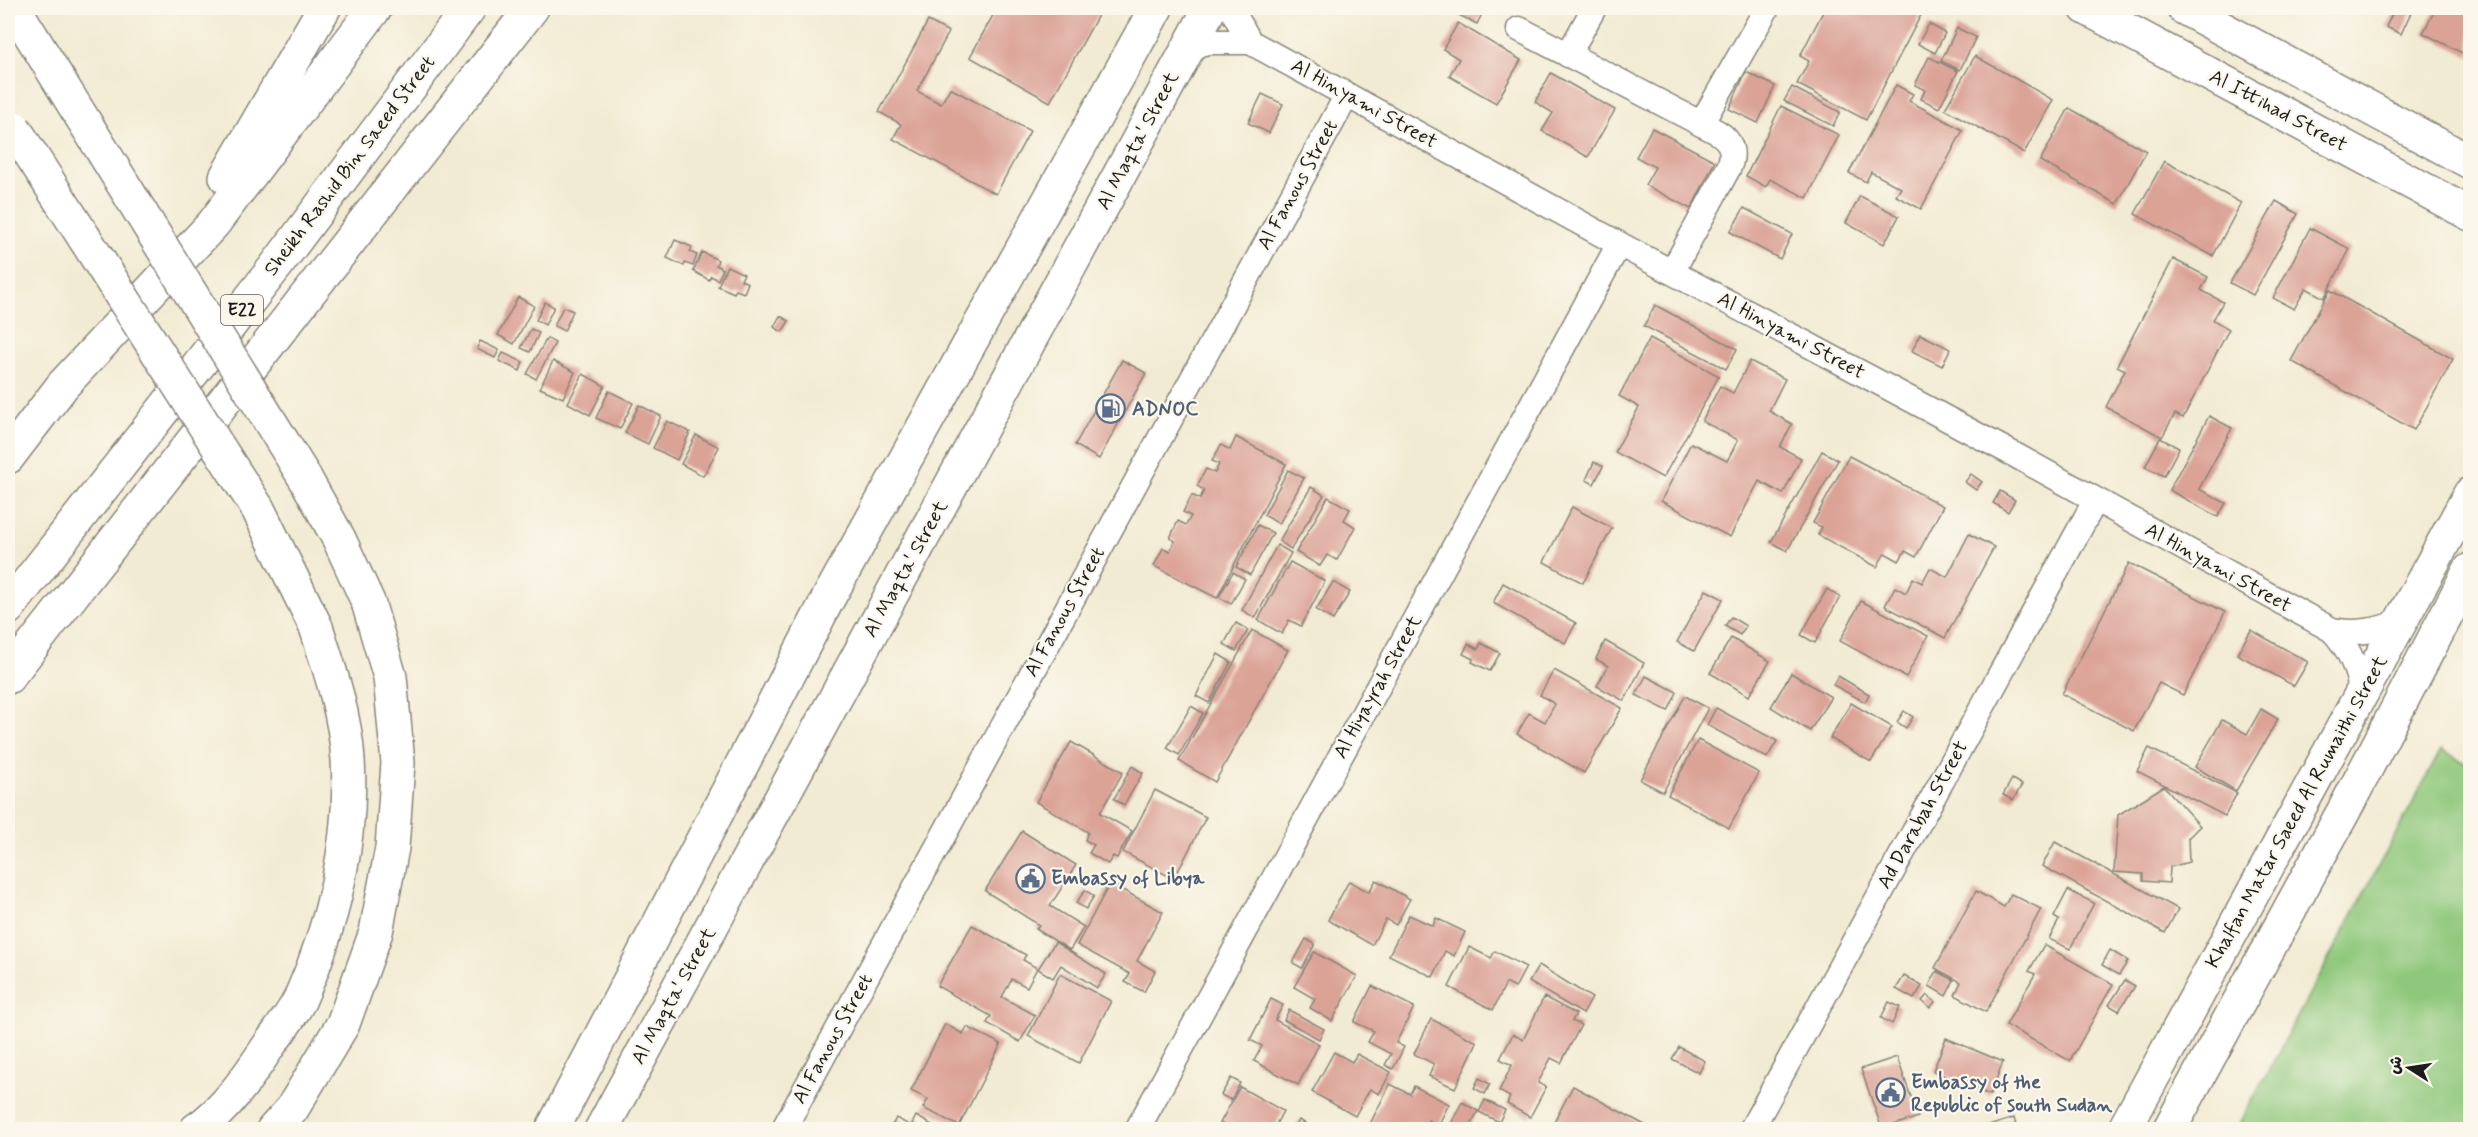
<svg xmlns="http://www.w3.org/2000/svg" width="2478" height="1137" viewBox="0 0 2478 1137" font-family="Mynerve,'Playpen Sans Arabic',sans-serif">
	<rect width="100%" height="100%" fill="#fbf7ec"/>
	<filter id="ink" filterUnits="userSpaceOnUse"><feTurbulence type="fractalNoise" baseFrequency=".0167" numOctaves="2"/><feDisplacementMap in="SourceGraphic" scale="12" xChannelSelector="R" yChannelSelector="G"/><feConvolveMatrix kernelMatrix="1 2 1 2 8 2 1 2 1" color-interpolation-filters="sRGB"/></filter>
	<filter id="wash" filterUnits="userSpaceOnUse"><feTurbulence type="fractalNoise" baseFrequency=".008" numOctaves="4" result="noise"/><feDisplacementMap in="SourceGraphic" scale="24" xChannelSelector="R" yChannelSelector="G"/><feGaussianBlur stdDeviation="1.35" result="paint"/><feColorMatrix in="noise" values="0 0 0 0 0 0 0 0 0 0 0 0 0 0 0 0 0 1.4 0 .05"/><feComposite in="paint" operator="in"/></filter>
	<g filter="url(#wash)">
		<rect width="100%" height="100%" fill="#f2ebd3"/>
		<!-- green -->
		<path fill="#8fc87c" stroke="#56724c" stroke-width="1.5" d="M2441,750L2470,766V1129H2237Z"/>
		<g id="blocks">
			<!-- building -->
			<g fill="#dba296">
				<path d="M997,8H1102L1050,102L970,57Z"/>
				<path d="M1445,8H1485L1477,24Z"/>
				<path d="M1825,8H1916L1923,11L1866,120L1797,84L1809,61L1800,56Z"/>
				<path d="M2356,8H2373L2370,14Z"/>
				<path d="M2395,8H2413L2401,34L2386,27Z"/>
				<path d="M2436,8H2470V57L2423,33Z"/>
				<path d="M928,21L949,32L917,91L941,104L950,88L1030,131L996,194L893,139L901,124L879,112Z"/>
				<path d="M1458,23L1521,60L1496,103L1449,76L1459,59L1443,49Z"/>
				<path d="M1929,24L1945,33L1935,53L1918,44Z"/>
				<path d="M1957,28L1976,37L1960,70L1941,61Z"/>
				<path d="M1975,56L2053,100L2024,153L1945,109Z"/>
				<path d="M1929,57L1958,71L1939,108L1921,99L1925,90L1915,85Z"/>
				<path d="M1746,72L1775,86L1758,123L1729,109Z"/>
				<path d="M1551,73L1615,110L1588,157L1542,131L1553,113L1535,102Z"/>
				<path d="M1896,85L1913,94L1909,101L1963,130L1921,209L1896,196L1901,188L1871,172L1866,182L1849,173Z"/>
				<path d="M1792,87L1840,112L1833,126L1784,101Z"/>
				<path d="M1262,94L1283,104L1269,133L1248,123Z"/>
				<path d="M1781,106L1839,135L1807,198L1770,179L1766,187L1746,176Z"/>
				<path d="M2069,108L2146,151L2117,204L2040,161Z"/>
				<path d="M1652,128L1715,161L1691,209L1645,185L1655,167L1636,157Z"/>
				<path d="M2164,161L2241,203L2213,256L2135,214Z"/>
				<path d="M1860,196L1899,216L1884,244L1846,223Z"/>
				<path d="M2276,201L2298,214L2253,295L2230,283Z"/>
				<path d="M1744,208L1792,234L1780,259L1730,232Z"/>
				<path d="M2310,228L2350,249L2324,298L2306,288L2294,309L2273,298Z"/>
				<path d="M675,240L692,247L690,252L697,255L693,266L685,263L684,266L667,258Z"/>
				<path d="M702,252L718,260L716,265L723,269L718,280L711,276L709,280L693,271Z"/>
				<path d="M2173,259L2208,277L2201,290L2223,302L2213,320L2229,329L2183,418L2175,414L2162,437L2106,407L2125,370L2117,366Z"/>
				<path d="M727,266L744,274L741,280L748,283L744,293L736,290L734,293L718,286Z"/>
				<path d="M2330,290L2453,359L2414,430L2291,361Z"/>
				<path d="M518,297L534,306L514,344L498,335Z"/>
				<path d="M545,302L554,307L545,325L536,320Z"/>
				<path d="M1655,305L1737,349L1726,369L1644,326Z"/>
				<path d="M563,307L573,311L564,331L554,326Z"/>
				<path d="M780,316L789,321L782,332L774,327Z"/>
				<path d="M531,329L539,333L530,352L521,348Z"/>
				<path d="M1920,334L1950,349L1942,366L1912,351Z"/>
				<path d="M547,338L555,343L536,379L527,374Z"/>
				<path d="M1650,338L1719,376L1663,478L1615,452L1639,407L1619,396Z"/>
				<path d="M480,341L499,350L495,358L477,349Z"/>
				<path d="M503,353L523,362L520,371L499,361Z"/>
				<path d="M1122,360L1146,373L1099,459L1075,445Z"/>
				<path d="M553,361L575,372L563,398L540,388Z"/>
				<path d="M1750,361L1785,379L1769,411L1792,424L1780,447L1801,458L1783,494L1759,481L1730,537L1661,501L1691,443L1727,461L1738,440L1702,421L1720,386L1733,393Z"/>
				<path d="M583,374L605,386L590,415L568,403Z"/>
				<path d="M609,391L633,403L620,429L596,418Z"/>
				<path d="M639,405L661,416L648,444L625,433Z"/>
				<path d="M2209,416L2232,428L2199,489L2226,503L2218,517L2169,490Z"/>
				<path d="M667,421L690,432L677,460L653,448Z"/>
				<path d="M696,435L719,447L703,476L681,464Z"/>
				<path d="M1236,437L1286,464L1217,598L1154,566L1163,548L1170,551L1175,541L1170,538L1178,521L1186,525L1191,516L1183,512L1192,495L1200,499L1204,490L1197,486L1206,469L1215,473L1219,464L1212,461L1221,445L1230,450Z"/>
				<path d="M2160,438L2179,448L2164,476L2145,467Z"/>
				<path d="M1822,451L1838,460L1787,551L1771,542Z"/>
				<path d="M1849,456L1943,506L1916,557L1905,551L1899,561L1885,553L1877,567L1818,535L1822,527L1813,523Z"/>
				<path d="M1594,462L1603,466L1594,484L1586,480Z"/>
				<path d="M1288,470L1304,478L1279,524L1264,515Z"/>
				<path d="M1971,474L1982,482L1976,490L1965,482Z"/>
				<path d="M1311,487L1324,495L1291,549L1279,541Z"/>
				<path d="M2000,491L2015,500L2008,512L1993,503Z"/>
				<path d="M1328,497L1350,509L1344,520L1355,527L1337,560L1327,555L1320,566L1296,552Z"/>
				<path d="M1572,507L1612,528L1583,583L1544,562Z"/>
				<path d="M1258,525L1273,533L1250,575L1236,567Z"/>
				<path d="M1969,534L1994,547L1945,638L1885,606L1895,587L1906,593L1913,578L1922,583L1930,568L1947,577Z"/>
				<path d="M1277,545L1291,553L1255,618L1242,610Z"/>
				<path d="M1290,562L1325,581L1301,626L1289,620L1282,634L1258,620Z"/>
				<path d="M2129,563L2225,612L2183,695L2159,683L2134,731L2062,694Z"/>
				<path d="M1233,572L1245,579L1231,604L1219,597Z"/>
				<path d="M1333,582L1350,592L1333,620L1316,610Z"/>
				<path d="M1503,583L1576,623L1565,643L1493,603Z"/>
				<path d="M1827,589L1840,597L1815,643L1801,635Z"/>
				<path d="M1706,590L1723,599L1694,651L1677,642Z"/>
				<path d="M1861,601L1928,636L1906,677L1840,641Z"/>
				<path d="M1731,617L1746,626L1740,635L1725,626Z"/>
				<path d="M1236,623L1248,630L1236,651L1224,644Z"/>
				<path d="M1252,630L1288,650L1215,782L1179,761Z"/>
				<path d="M2251,630L2308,662L2294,686L2237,654Z"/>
				<path d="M1731,638L1770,661L1749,696L1710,673Z"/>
				<path d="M1605,641L1644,663L1624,701L1597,686L1608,666L1596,659Z"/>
				<path d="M1481,643L1500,653L1490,671L1472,662L1473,659L1463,654L1468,644L1478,649Z"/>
				<path d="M1218,654L1231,662L1209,703L1196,696Z"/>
				<path d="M1554,670L1622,708L1584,773L1517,734L1529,713L1545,722L1555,704L1540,695Z"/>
				<path d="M1791,673L1831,697L1810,731L1771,707Z"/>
				<path d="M1646,676L1677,692L1668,711L1636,695Z"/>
				<path d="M1838,676L1869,694L1865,702L1833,685Z"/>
				<path d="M1685,696L1708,708L1663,792L1640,780Z"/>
				<path d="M1851,703L1892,727L1871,762L1830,738Z"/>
				<path d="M1191,706L1203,713L1179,755L1167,748Z"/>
				<path d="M1716,708L1777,741L1767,758L1707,725Z"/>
				<path d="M2261,709L2278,719L2236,791L2195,767L2222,720L2247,734Z"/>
				<path d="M1904,711L1913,717L1906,728L1897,722Z"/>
				<path d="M1698,740L1759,773L1729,828L1668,795Z"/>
				<path d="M1071,742L1123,772L1100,813L1132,831L1117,858L1113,856L1108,864L1089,853L1094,845L1085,840L1088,832L1036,802Z"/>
				<path d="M2149,748L2237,793L2225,816L2137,771Z"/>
				<path d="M1132,766L1143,773L1124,805L1114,799Z"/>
				<path d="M2012,779L2022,785L2013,800L2003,795Z"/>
				<path d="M2164,786L2200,826L2188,838L2189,862L2170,867L2169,883L2143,881V874L2114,872L2118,815Z"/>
				<path d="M1155,790L1206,817L1174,879L1123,852Z"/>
				<path d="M1022,831L1076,865L1050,906L1084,927L1070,950L1036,929L1039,925L985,891Z"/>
				<path d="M2055,842L2178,909L2165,933L2042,866Z"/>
				<path d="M1376,880L1410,899L1396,925L1386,919L1372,945L1328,920L1349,881L1369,892Z"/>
				<path d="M1110,883L1163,912L1137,961L1155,971L1144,992L1125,982L1130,974L1077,945Z"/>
				<path d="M1085,890L1094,896L1086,909L1076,903Z"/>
				<path d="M2068,890L2094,903L2070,949L2049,939L2059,920L2054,917Z"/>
				<path d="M1976,891L2004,907L2011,894L2041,909L1986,1012L1955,995L1961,982L1935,968Z"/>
				<path d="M1409,915L1433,926L1436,918L1465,932L1454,956L1445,951L1433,977L1389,955Z"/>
				<path d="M972,925L1026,955L1023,960L1037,968L1027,987L1012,979L1002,997L1035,1015L1020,1042L987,1023L991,1016L937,986Z"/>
				<path d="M1306,939L1315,944L1302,968L1293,963Z"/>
				<path d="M1055,942L1106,974L1097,988L1061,965L1053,978L1038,969Z"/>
				<path d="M2044,945L2113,984L2070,1061L2006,1025L2035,974L2029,971Z"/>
				<path d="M1469,947L1491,958L1495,951L1526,967L1515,988L1506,983L1493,1010L1449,987Z"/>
				<path d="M2110,950L2128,961L2119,975L2102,965Z"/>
				<path d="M1314,952L1357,976L1332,1021L1310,1008L1315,999L1294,987Z"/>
				<path d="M1539,965L1592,998L1583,1014L1529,982Z"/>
				<path d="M1937,971L1954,980L1946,996L1929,986Z"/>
				<path d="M1060,974L1111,1001L1079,1063L1028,1036Z"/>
				<path d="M1904,976L1922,986L1914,999L1896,989Z"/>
				<path d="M2125,980L2135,986L2119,1011L2109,1005Z"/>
				<path d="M1372,986L1414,1007L1396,1043L1404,1047L1393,1069L1385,1065L1391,1054L1368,1042L1374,1031L1354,1022Z"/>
				<path d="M1927,995L1935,1002L1930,1008L1922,1001Z"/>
				<path d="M1544,997L1576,1014L1572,1021L1581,1025L1561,1063L1551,1058L1538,1083L1546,1087L1530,1117L1507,1104L1510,1097L1499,1091L1512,1065L1500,1059L1513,1034L1523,1040Z"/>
				<path d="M1271,999L1283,1005L1275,1020L1319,1044L1298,1085L1254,1061L1262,1046L1250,1040Z"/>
				<path d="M1889,1002L1900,1007L1892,1024L1881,1018Z"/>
				<path d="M1289,1010L1324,1029L1319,1039L1284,1020Z"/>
				<path d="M1431,1019L1477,1042L1455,1088L1429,1076L1434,1064L1414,1054Z"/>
				<path d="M945,1024L963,1034L967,1027L1001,1044L959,1126L923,1108L928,1099L911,1091Z"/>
				<path d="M1946,1038L2003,1062L1990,1095L1933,1071Z"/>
				<path d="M1679,1047L1705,1061L1699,1073L1672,1059Z"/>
				<path d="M1334,1052L1352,1062L1357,1054L1391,1072L1379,1094L1370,1089L1355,1116L1312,1092Z"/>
				<path d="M1897,1057L1918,1117L1882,1129L1861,1069Z"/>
				<path d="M1231,1078L1240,1083L1231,1100L1221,1095Z"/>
				<path d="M1479,1078L1490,1084L1485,1094L1474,1088Z"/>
				<path d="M1390,1084L1410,1094L1414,1086L1449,1104L1438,1126L1428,1120L1423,1130H1380L1370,1124Z"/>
				<path d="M1573,1086L1654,1130H1550Z"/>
				<path d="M1240,1087L1283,1111L1273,1130H1232L1220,1123Z"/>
				<path d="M1485,1100L1505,1110L1499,1122L1479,1112Z"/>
				<path d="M1462,1102L1478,1111L1468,1130H1448Z"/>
				<path d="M916,1116L941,1130H890L896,1118L911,1126Z"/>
				<path d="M2014,1118L2017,1130H1979V1129Z"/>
				<path d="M1299,1120L1317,1130H1294Z"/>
			</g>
		</g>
	</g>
	<g filter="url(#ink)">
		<use href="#blocks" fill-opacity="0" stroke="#878478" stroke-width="1.5"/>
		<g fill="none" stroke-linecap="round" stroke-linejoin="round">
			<defs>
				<g id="street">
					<path d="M1231,8L1250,42"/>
					<path d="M1519,29L1717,132C1731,140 1735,152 1729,167L1672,272"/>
					<path d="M1189,46L1209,42H1250L1619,244L2013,454L2332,630C2357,635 2377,630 2401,622"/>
					<path d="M1568,55L1594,8"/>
					<path d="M1701,124L1767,8"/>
					<path d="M2332,630C2350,649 2357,668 2362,694"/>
					<path d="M783,1130L1347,95"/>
					<path d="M1137,1130L1619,244"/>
					<path d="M1751,1130L2095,501"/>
				</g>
				<g id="secondary">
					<path d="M2086,8L2470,214"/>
					<path d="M2184,8L2470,162"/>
					<path d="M552,1130L829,597L1156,8"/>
					<path d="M601,1130L1210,8"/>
					<path d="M2124,1130L2470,494"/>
					<path d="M2169,1130L2348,803L2470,570"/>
				</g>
				<g id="highway">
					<path d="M226,177L324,8"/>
					<path d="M8,457L63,385L214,223L375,8"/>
					<path d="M8,608L276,266L469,8"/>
					<path d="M8,677L532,8"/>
					<path d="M196,1130C226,1110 250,1074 270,1044C280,1030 292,1015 300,999C333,925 353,840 348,760C345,714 330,670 316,627"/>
					<path d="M273,1130L292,1109L343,1024L376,932L392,848L398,763L390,677L368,602"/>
				</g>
			</defs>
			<!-- street casing -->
			<use href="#street" stroke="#878478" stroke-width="27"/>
			<!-- secondary casing -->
			<use href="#secondary" stroke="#878478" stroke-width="36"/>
			<!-- highway casing -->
			<use href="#highway" stroke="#878478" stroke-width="36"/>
			<!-- street -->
			<use href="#street" stroke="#fff" stroke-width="24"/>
			<!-- secondary -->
			<use href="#secondary" stroke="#fff" stroke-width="33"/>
			<!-- highway -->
			<use href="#highway" stroke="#fff" stroke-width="33"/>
			<defs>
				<g id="highway-bridge">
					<path d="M16,11L305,478L339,539L368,602"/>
					<path d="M14,128L258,509L316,627"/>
				</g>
			</defs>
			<!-- highway-bridge casing -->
			<use href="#highway-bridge" stroke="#878478" stroke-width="36" stroke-linecap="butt"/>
			<!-- highway-bridge -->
			<use href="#highway-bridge" stroke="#fff" stroke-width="33"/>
		</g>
	</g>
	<!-- icons -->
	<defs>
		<symbol id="fuel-ring" viewBox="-11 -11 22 22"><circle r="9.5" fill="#fbf7ec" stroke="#5c6f8a" stroke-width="1.5"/><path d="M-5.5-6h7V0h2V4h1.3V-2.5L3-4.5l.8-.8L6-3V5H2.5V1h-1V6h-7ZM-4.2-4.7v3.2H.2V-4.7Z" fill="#5c6f8a"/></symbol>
		<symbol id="civic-ring" viewBox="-11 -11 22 22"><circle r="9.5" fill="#fbf7ec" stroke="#5c6f8a" stroke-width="1.5"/><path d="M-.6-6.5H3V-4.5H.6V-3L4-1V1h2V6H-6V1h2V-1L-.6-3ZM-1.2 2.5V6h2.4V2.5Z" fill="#5c6f8a"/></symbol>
	</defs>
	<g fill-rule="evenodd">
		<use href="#fuel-ring" x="1094" y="392" width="33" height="33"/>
		<use href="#civic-ring" x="1014" y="862" width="33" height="33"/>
		<use href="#civic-ring" x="1874" y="1076" width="33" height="33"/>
	</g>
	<g text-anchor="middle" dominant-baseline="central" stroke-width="4.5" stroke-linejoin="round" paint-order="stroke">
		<!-- shield labels -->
		<rect fill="#fbf7ec" stroke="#5f5e5a" stroke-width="1.5" x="221" y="295" width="42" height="30" rx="4.5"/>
		<g font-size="18" font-weight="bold" fill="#1c1c1c">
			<text x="242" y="310">E22</text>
		</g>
		<!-- street labels -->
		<g font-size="20" fill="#1c1c1c" stroke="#fbf7ec">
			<text transform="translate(1364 104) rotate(29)">Al Hinyami Street</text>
			<text transform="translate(2278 111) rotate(28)">Al Ittihad Street</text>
			<text transform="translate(1138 141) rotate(-62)">Al Maqta' Street</text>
			<text transform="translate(350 166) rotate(-53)">Sheikh Rashid Bin Saeed Street</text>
			<text transform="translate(1298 185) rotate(-61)">Al Fanous Street</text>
			<text transform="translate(1791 336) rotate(28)">Al Hinyami Street</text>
			<text transform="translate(2218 568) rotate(29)">Al Hinyami Street</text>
			<text transform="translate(906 569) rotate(-61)">Al Maqta' Street</text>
			<text transform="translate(1065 612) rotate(-61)">Al Fanous Street</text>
			<text transform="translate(1378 687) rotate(-61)">Al Hiyayrah Street</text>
			<text transform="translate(2297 812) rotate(-61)">Khalfan Matar Saeed Al Rumaithi Street</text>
			<text transform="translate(1923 815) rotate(-61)">Ad Darabah Street</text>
			<text transform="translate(674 996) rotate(-61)">Al Maqta' Street</text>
			<text transform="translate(833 1039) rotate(-61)">Al Fanous Street</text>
		</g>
		<!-- service labels -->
		<g font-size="20" font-weight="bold" fill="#4e5e75" stroke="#fbf7ec" text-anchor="start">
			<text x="1132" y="409">ADNOC</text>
			<text x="1051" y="878">Embassy of Libya</text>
			<text x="1911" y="1082">Embassy of the<tspan x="1911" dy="23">Republic of south Sudan</tspan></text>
		</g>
	</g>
	<!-- margin -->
	<rect width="2478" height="1137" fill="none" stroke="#fbf7ec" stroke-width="30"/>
	<!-- north arrow -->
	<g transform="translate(2409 1068) rotate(282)" stroke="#fbf7ec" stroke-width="4.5" paint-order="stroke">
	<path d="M0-4.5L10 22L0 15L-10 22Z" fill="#1c1c1c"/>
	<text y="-9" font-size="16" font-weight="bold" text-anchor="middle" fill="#1c1c1c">ش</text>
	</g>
</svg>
